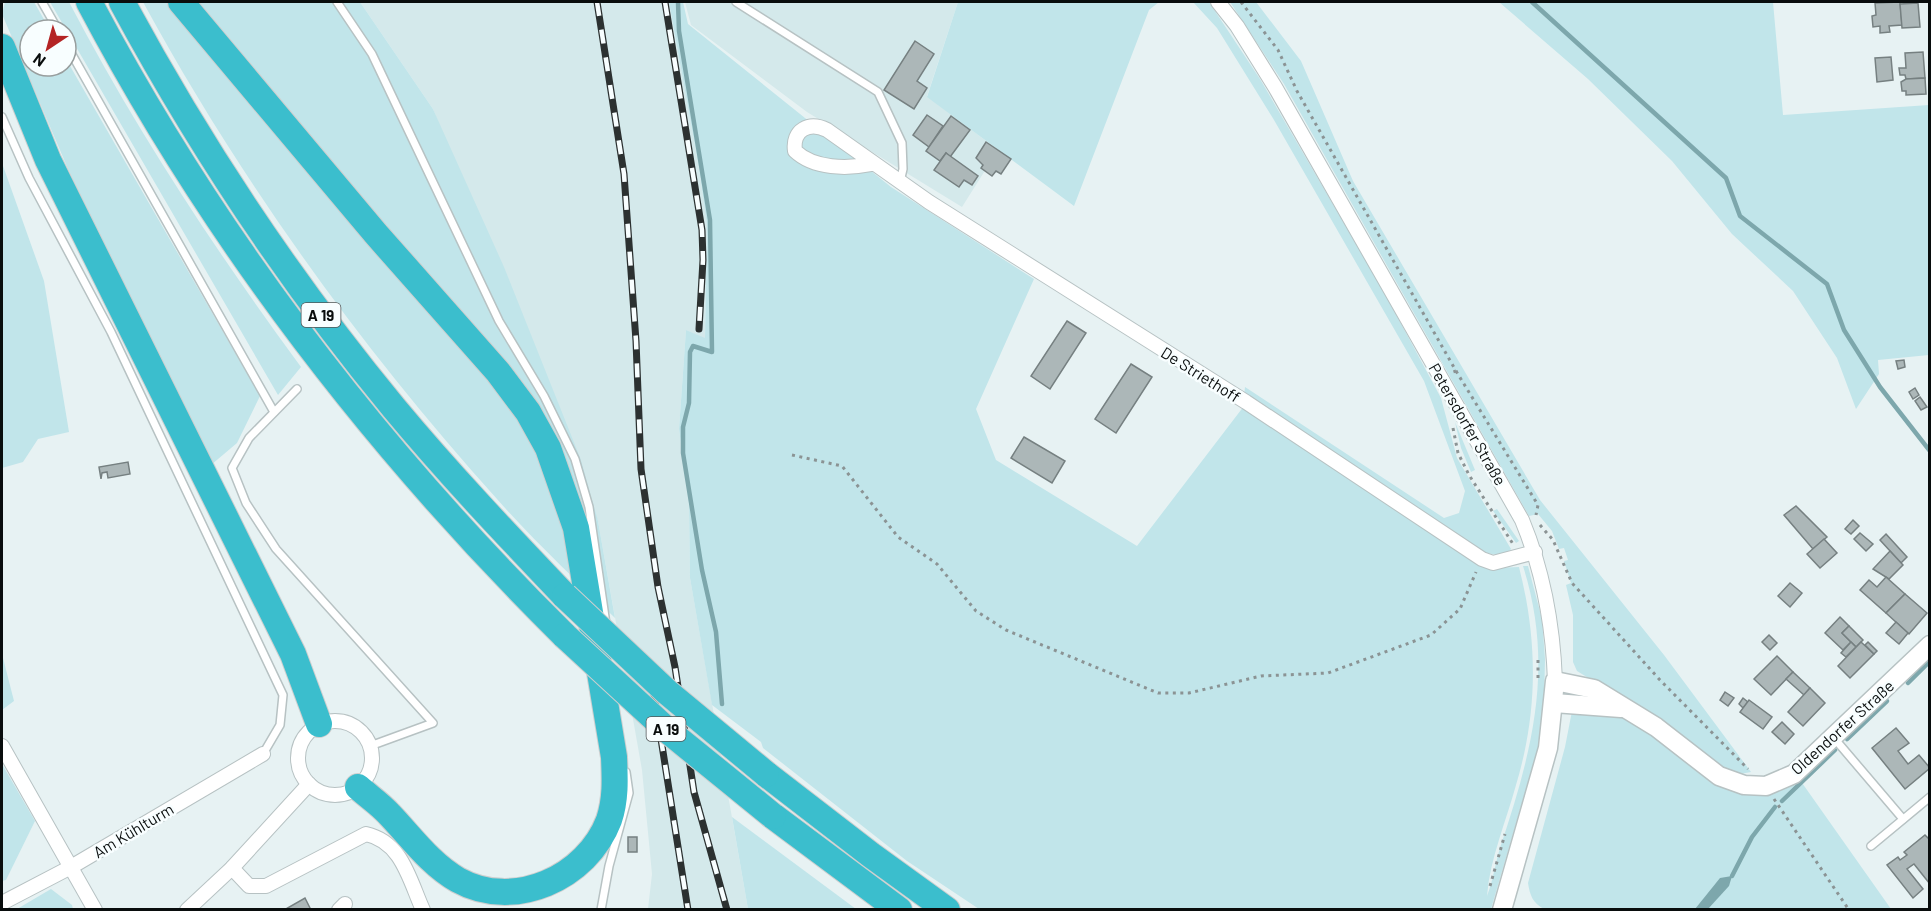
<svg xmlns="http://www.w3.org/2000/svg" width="1931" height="911" viewBox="0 0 1931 911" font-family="Barlow,sans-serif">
	<rect width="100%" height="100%" fill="#e7f2f3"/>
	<!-- built -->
	<g fill="#d4e9eb">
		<path d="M360,2H669L699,168L707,225L705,339L686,330L679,429L689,505L690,578L748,909H648L652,874L642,770L598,521L433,109Z"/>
		<path d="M685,2H958L927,96L998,150L962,207L807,112L691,25Z"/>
	</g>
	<!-- green -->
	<g fill="#c1e5ea">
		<path d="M5,2H34L50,30H30V66H66V59L260,396L237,443L211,465L68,169L2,14Z"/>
		<path d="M50,2H69C136,130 215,250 301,367L278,395Z"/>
		<path d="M143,2H360L433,109L504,267L581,460L598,521L615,618C575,579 534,541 497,499C361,348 240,180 143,2Z"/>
		<path d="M669,2H683L688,24L891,187L1034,279L976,409L996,460L1137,546L1244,406L1492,568L1519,567C1538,641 1538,712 1516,785C1506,822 1490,858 1487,896C1493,881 1495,864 1500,848C1532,752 1555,667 1523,566H1528L1542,619L1545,659L1544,703L1540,741L1491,909H979L907,861L763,748L761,742L712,705L690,578L689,505L679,429L686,330L705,338L707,225L699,168Z"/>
		<path d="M958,2H1159L1149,10L1074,206L927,97Z"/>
		<path d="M1193,2H1209L1260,79L1384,292L1441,398L1457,458L1511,549C1504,558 1492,554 1482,552L1244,396L1245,387L1444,518L1459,513L1465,491L1424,381L1274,120L1217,28Z"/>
		<path d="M1230,2H1256L1301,61L1353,181L1540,500L1664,655L1751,772L1740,774L1725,769L1659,721L1577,671L1573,662V615L1566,585L1571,583L1564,561L1568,560L1564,548L1559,549L1552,531L1538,514L1529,516L1284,84Z"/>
		<path d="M1499,2H1773L1783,115L1929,105V355L1878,360L1879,374L1856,409L1837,358L1793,291L1732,234L1672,161L1588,79Z"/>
		<path d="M2,163L44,281L69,432L38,439L23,462L2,468Z"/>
		<path d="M1455,422L1475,470L1471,472L1461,448Z"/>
		<path d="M1497,509L1519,541L1516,543L1493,511Z"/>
		<path d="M2,654L14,701L2,710Z"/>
		<path d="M1573,706L1621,708L1719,776L1800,780L1891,909H1544C1533,903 1530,896 1528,883L1565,747Z"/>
		<path d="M2,764L35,821L6,880L2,881Z"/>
		<path d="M732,817L856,909H748Z"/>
		<path d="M51,889L72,905L73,909H17Z"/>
	</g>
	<!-- water -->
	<path fill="#7da7ac" d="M1732,876L1729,886L1708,909H1695L1720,878Z"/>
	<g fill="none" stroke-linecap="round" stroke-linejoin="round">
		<!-- stream -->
		<g stroke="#7da7ac" stroke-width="4.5">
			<path d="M678,2L679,31L710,220L712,352L693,346L690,352L689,403L683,427V453L702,570L716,632L722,704"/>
			<path d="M1532,2L1726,178L1740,216L1827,284L1844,330L1880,387L1930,451"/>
			<path d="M1908,683L1930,661"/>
			<path d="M1847,739L1887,701"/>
			<path d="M1782,801L1835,750"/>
			<path d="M1732,876L1752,837L1775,807"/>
		</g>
	</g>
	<!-- building -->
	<g fill="#acb7b8" stroke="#768081" stroke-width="1.5">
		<path d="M1900,2L1902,25L1889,26L1890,32L1880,33V26L1873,27L1872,16L1876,15L1875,3Z"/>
		<path d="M1918,3L1920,27L1902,28L1900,4Z"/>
		<path d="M915,41L934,54L917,81L927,88L914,109L884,90Z"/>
		<path d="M1923,52L1925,78L1906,79L1905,75H1900L1899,68H1906L1905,53Z"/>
		<path d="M1891,57L1893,80L1877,82L1875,58Z"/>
		<path d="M1925,78L1926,94L1906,95V91H1902L1901,82L1906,79Z"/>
		<path d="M927,115L943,126L929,147L913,135Z"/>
		<path d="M951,116L970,130L950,157L946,153L940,161L926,151Z"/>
		<path d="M986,142L1011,159L1001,174L996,171L992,176L981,168L983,165L976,158Z"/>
		<path d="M946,153L978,176L972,185L964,180L959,187L934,170Z"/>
		<path d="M1067,321L1086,333L1050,389L1031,376Z"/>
		<path d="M1904,360L1905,367L1898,369L1896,361Z"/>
		<path d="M1131,364L1152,377L1116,433L1095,419Z"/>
		<path d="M1915,388L1919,395L1913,399L1909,392Z"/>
		<path d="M1920,397L1927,407L1921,410L1915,401Z"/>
		<path d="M1024,437L1065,461L1052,483L1011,458Z"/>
		<path d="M128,462L130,474L108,478L107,472L102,473L101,479L99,467Z"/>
		<path d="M1796,506L1827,537L1813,549L1784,515Z"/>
		<path d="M1853,520L1859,526L1851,534L1845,529Z"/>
		<path d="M1860,533L1873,544L1866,551L1854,539Z"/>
		<path d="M1886,534L1907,557L1901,563L1880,540Z"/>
		<path d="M1824,539L1837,553L1820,568L1807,554Z"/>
		<path d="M1890,551L1903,565L1889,579L1873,569Z"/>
		<path d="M1886,577L1905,594L1886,613L1860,590L1869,580L1877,587Z"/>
		<path d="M1790,583L1802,593L1790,607L1778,596Z"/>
		<path d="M1905,594L1927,613L1909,634L1886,613Z"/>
		<path d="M1840,617L1849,626L1842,633L1851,642L1843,650L1825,633Z"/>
		<path d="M1896,622L1908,633L1899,644L1886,633Z"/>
		<path d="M1849,626L1863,640L1856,647L1842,633Z"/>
		<path d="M1769,635L1777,643L1770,650L1762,642Z"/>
		<path d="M1851,642L1856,647L1846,657L1841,653Z"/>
		<path d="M1861,642L1874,654L1850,678L1838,666Z"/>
		<path d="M1868,642L1877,651L1874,654L1865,645Z"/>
		<path d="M1777,656L1793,672L1771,695L1754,679Z"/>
		<path d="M1793,672L1810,688L1804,695L1786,679Z"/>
		<path d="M1810,688L1825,703L1803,726L1788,712Z"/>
		<path d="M1725,692L1734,698L1728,706L1720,700Z"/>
		<path d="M1743,698L1748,702L1743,708L1739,704Z"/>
		<path d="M1749,700L1772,717L1763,729L1740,712Z"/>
		<path d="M1782,722L1794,734L1785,744L1772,732Z"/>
		<path d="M1896,728L1909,743L1898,751L1908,764L1919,755L1930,768L1905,789L1872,748Z"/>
		<path d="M1925,835L1930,840V884L1914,864L1907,869L1923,889L1913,898L1887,865L1898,857L1900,860L1907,855L1904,852Z"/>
		<rect x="628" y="837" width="9" height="15"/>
		<path d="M305,898L311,910H284Z"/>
	</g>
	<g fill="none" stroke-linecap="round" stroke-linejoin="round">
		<defs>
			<g id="service">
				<path d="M42,2L58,30"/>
				<path d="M337,2L372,54L499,321L544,396L575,459L589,507L606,624"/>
				<path d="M736,2L878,92L902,143L903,169L900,182"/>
				<path d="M66,44L274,412"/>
				<path d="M2,117L29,178L111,332L283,695L280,725L263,754"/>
				<path d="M297,389L249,438L232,468L246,503L276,549L433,723L370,746"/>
				<path d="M1834,738L1903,819"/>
				<path d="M1871,846L1930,797"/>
				<path d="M601,910L609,866L629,793L626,772"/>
			</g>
			<g id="minor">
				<path d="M1218,2L1237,26L1275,87L1522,520C1544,573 1553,625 1555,681"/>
				<path d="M872,164C847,169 814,169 795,151C792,130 809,121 827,130L929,202L1246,402L1482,559L1493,563L1535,552"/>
				<circle cx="335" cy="758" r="37"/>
				<path d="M2,746L95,910"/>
				<path d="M232,868L249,886H266L366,834C402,842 409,879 423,910"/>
				<path d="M2,903L71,867L263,754"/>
				<path d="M187,910L232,868L309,784"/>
				<path d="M339,910L345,904"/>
			</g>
			<g id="tertiary">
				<path d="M1554,703L1621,708"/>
				<path d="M1502,910L1548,748L1555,681L1594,689L1656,727L1719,776L1744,785L1766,786L1794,774L1930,645"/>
			</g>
			<g id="motorway">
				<path d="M89,2C213,237 375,448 565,636"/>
				<path d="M122,2C199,145 290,282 394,408C448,473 506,534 565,596"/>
				<path d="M181,2L376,234L498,372L528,412L548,448L576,528L614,757C615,779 616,799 609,820C587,878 514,911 458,880C430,864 411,837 389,814C380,804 368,796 358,787"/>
				<path d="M2,47L48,160L293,654L319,724"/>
				<path d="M766,774L871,855L947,910"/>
				<path d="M773,816L899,910"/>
			</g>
		</defs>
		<!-- service casing -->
		<use href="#service" stroke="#b7c2c3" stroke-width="10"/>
		<!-- minor casing -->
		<use href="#minor" stroke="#b7c2c3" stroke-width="16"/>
		<!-- tertiary casing -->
		<use href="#tertiary" stroke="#b7c2c3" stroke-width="21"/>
		<!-- motorway casing -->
		<use href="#motorway" stroke="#cecfcf" stroke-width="28"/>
		<!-- path -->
		<g stroke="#8b9394" stroke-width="3" stroke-dasharray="3 4.5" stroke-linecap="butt">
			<path d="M1241,2L1278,50L1297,91L1456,371L1453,372"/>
			<path d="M1456,371L1538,505L1536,515"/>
			<path d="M1453,428L1458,453L1469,475L1513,544"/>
			<path d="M792,455L842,466L898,537L937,564L976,611L1006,630L1158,693H1189L1261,676L1328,673L1431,635L1460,609L1476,572"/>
			<path d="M1540,525L1553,540L1572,583L1660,680L1748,769"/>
			<path d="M1538,678V660"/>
			<path d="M1774,799L1849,910"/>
			<path d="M1490,886L1505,834"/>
		</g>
		<!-- service -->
		<use href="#service" stroke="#fff" stroke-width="7"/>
		<!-- minor -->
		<use href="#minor" stroke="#fff" stroke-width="14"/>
		<!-- tertiary -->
		<use href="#tertiary" stroke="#fff" stroke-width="18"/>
		<!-- motorway -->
		<use href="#motorway" stroke="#3bbecd" stroke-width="26"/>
		<defs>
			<g id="rail">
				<path d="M597,2L624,174L636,341L641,469L658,587L675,667L694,792L727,910"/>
				<path d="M665,2L702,230L703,260L699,329"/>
				<path d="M652,682L688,910"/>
			</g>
		</defs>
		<!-- rail casing -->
		<use href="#rail" stroke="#2c3131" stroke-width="7"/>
		<!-- rail -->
		<use href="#rail" stroke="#f8feff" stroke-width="4.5" stroke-dasharray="14" stroke-linecap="butt"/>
		<defs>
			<g id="motorway-bridge">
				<path d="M565,596L667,692L766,774"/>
				<path d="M565,636L667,730L773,816"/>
			</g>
		</defs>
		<!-- motorway-bridge casing -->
		<use href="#motorway-bridge" stroke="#cecfcf" stroke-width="28" stroke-linecap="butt"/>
		<!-- motorway-bridge -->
		<use href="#motorway-bridge" stroke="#3bbecd" stroke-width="26"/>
	</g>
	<g text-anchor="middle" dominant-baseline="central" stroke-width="5" stroke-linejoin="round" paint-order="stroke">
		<!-- shield labels -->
		<g fill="#f8feff" stroke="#515556" stroke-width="1.5">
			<rect x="301.5" y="303" width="39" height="24" rx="4.5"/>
			<rect x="646.5" y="717" width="39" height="24" rx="4.5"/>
		</g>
		<g font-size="15" font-weight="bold" fill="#090d0d">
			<text x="321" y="315">A 19</text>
			<text x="666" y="729">A 19</text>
		</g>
		<!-- street labels -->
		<g font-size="16" fill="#090d0d" stroke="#f8feff">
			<text transform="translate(1201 374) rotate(32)">De Striethoff</text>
			<text transform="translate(1468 424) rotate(60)">Petersdorfer Straße</text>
			<text transform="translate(1842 727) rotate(-42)">Oldendorfer Straße</text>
			<text transform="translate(133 830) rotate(-31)">Am Kühlturm</text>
		</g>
	</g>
	<!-- border -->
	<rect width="1931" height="911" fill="none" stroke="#090d0d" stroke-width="6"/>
	<!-- north arrow -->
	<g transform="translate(48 48) rotate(216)"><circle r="28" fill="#f8feff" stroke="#989e9e" stroke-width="1.5"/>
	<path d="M0-4.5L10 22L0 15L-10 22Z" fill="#b42425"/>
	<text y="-9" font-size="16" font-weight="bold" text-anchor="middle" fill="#090d0d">N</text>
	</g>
</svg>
